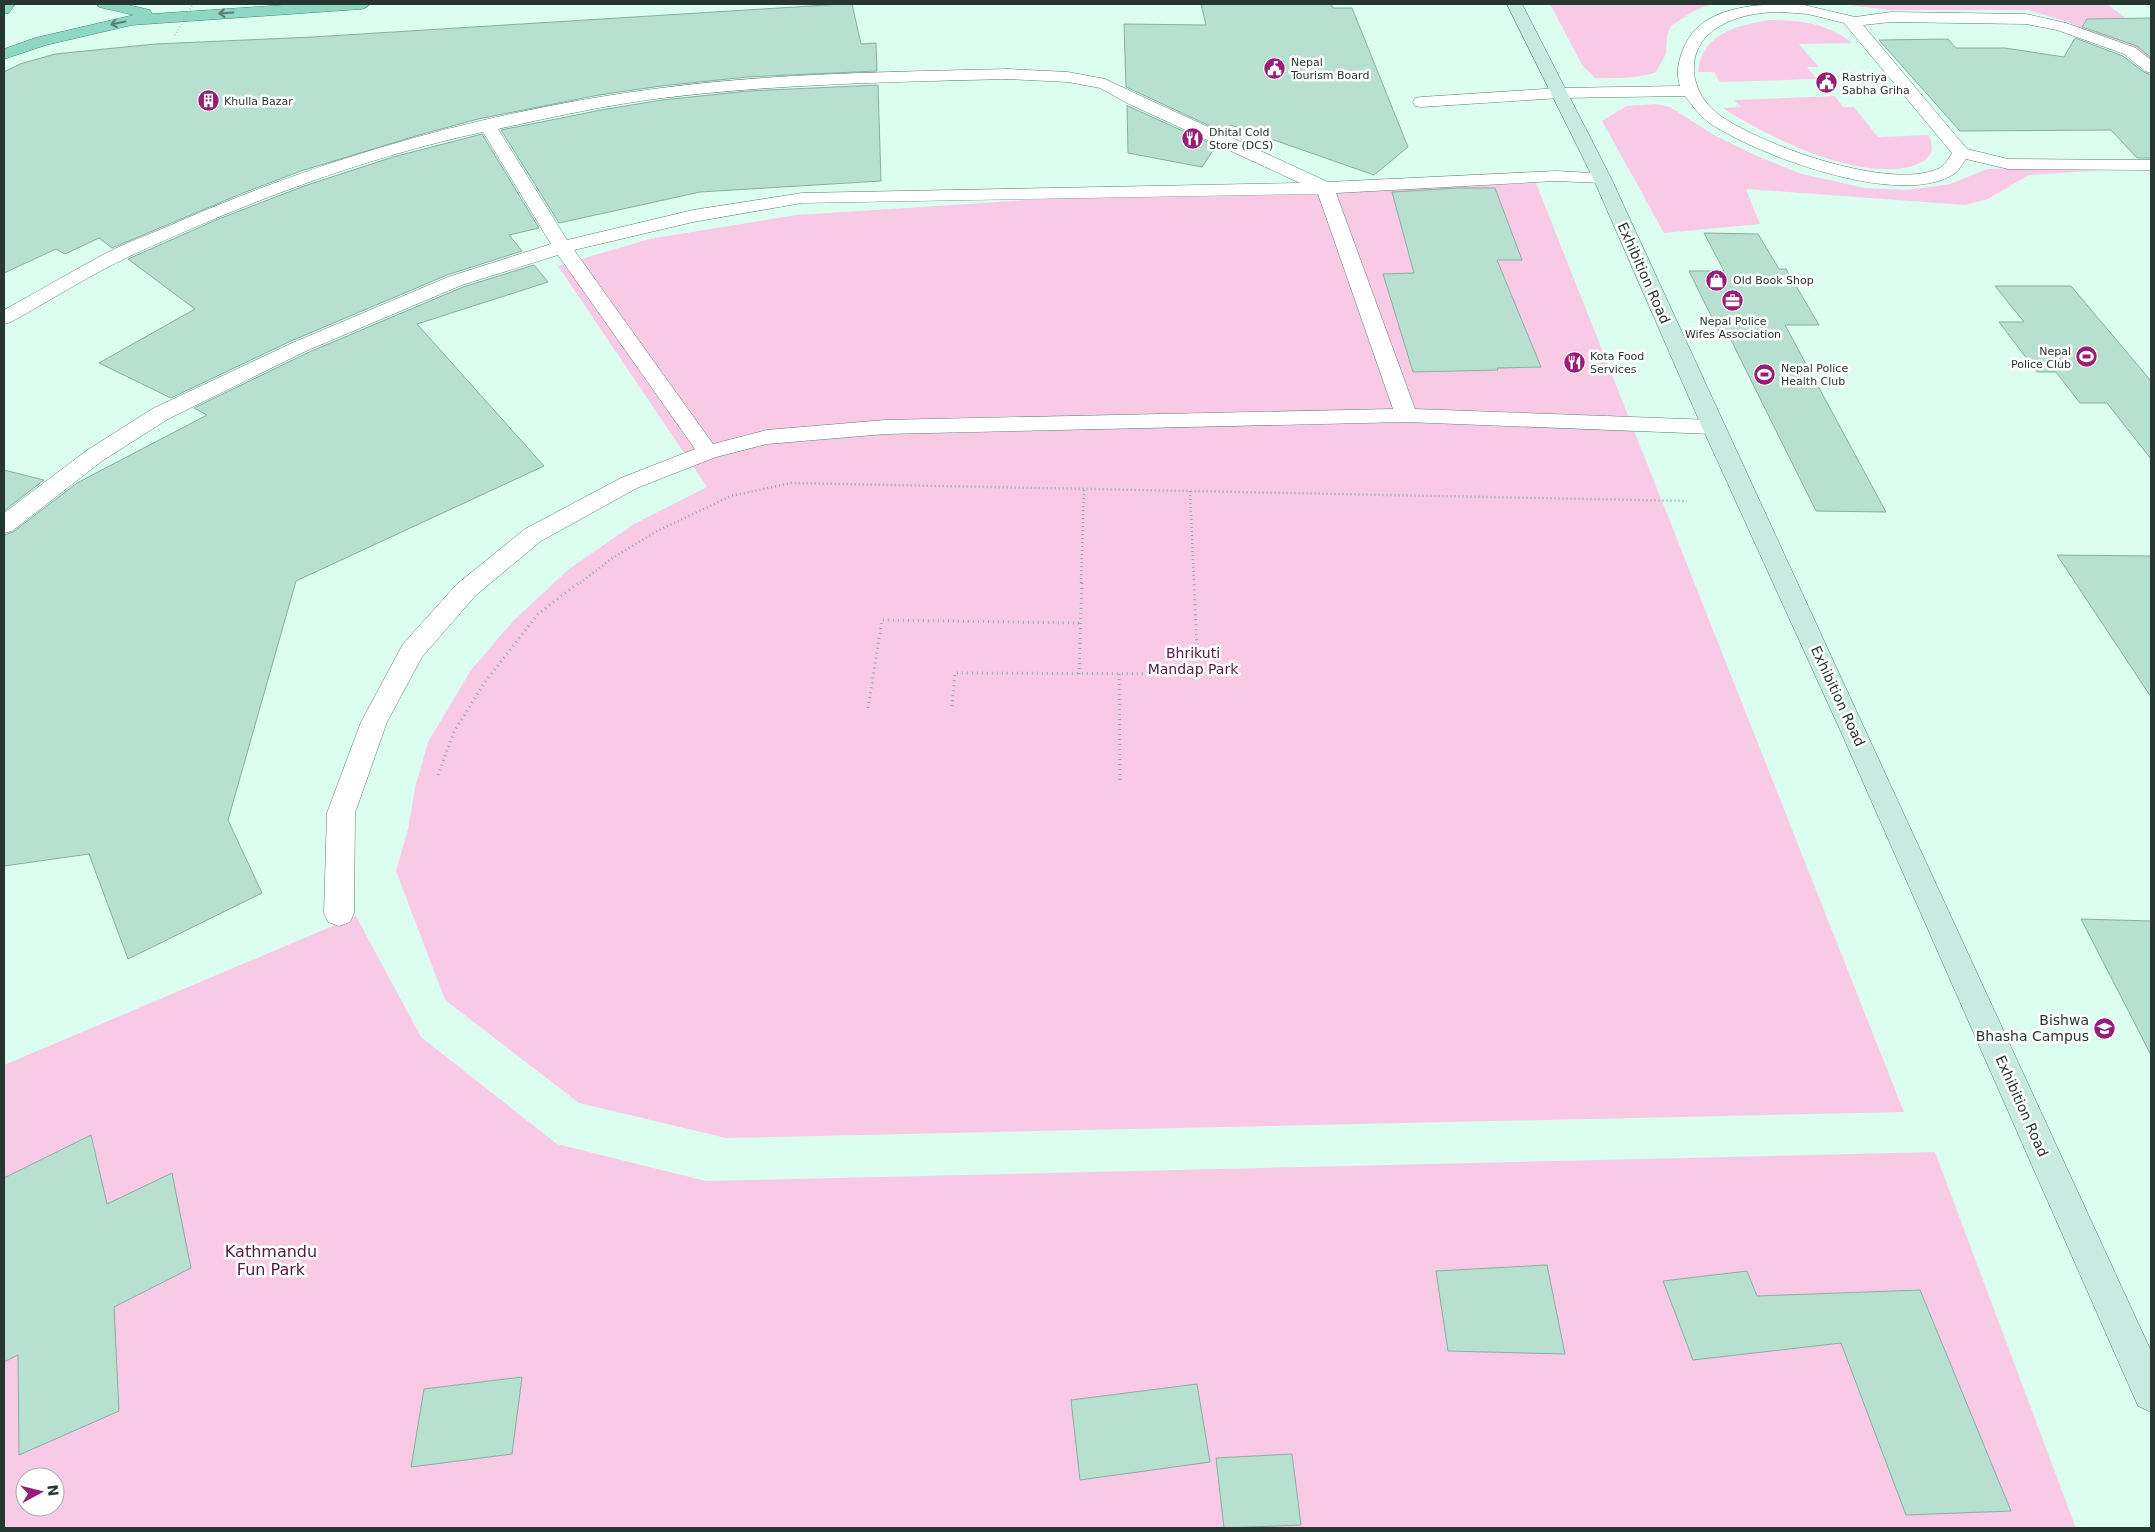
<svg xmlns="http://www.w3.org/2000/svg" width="2155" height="1532" viewBox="0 0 2155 1532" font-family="'DejaVu Sans',sans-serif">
	<rect width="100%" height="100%" fill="#dcfef1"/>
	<!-- green -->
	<g fill="#f9cae6" fill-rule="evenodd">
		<path d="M1550,4H1711L1694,11L1671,26L1667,36L1666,54L1655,73C1635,78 1615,79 1595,78L1582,65Z"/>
		<path d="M1841,4H2107L2151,37V64L2127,44L2096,35L2068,22L2028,10H1889Z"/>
		<path d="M1769,20C1798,20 1828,23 1852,43L1799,44L1819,67H1807L1817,79L1720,82L1714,72H1698C1702,33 1736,26 1769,20Z"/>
		<path d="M1835,96L1843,107H1854L1878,137L1929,135C1934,147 1933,157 1920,163C1869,187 1766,137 1723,108L1741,107L1734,100Z"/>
		<path d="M1656,104L1670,107L1714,135L1757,156L1802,174L1865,188L1907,190L1929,187L1950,184L1987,169L2151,165V167L2029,175L1988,199L1965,205L1746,189L1760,224L1664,233L1602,121L1626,106Z"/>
		<path d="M1536,183L1904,1112L726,1138L579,1103L445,1000L396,871L408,829L415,788L428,742L471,670L513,621L569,569L634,524L707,487L558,266L649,239L796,215L1044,199Z"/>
		<path d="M356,916L421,1037L557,1144L706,1181L1935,1152L2076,1528H4V1065ZM25,1477H55V1507H25Z"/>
	</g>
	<!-- building -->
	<g fill="#b7e0d1" stroke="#87afa1">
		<path d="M843,4H852L861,44L876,43L877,71L747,77L661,86L599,95L478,119L419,135L301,171L243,193L112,248L99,238L65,254L56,249L4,273V72L20,64L55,54L155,44L313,37Z"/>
		<path d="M1201,4H1331L1333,8H1352L1408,147L1374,175L1231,125L1225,133L1126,87L1124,24L1206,25Z"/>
		<path d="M2151,18V58L2137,46L2082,27L2087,19Z"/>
		<path d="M2075,38L2123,56L2144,72L2151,75V158H2137L2111,130L1960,131L1879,40L1948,39L1956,48H2005L2064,57Z"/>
		<path d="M878,85L881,181L700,192L559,223L501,130L601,110L662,100L748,91Z"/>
		<path d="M1127,105L1128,106L1216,146L1202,167L1128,153Z"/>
		<path d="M482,134L539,228L509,235L522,251L447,275L291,341L171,398L99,363L195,309L128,259L216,220L304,186L393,157Z"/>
		<path d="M1457,188H1495L1522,260H1497L1541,367L1497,368L1498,370L1413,372L1383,274L1414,273L1392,192Z"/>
		<path d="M1704,233L1758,234L1779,269H1786L1819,325H1785L1886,512L1816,511L1729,336H1721L1689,271H1724Z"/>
		<path d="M534,265L548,282L417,324L544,466L296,581L228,820L262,893L128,959L89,854L4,866V535L13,532L77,483L207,415L194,408L307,353L463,287Z"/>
		<path d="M1995,286H2071L2151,381V459L2107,403H2080L2056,372H2037L1999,322H2024Z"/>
		<path d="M4,470L44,480L4,511Z"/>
		<path d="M2057,555L2151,556V697Z"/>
		<path d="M2081,919L2151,921V1055Z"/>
		<path d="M91,1135L107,1204L172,1173L191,1268L114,1307L119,1411L19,1455L18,1355L4,1362V1178Z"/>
		<path d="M1547,1265L1565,1354L1448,1351L1436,1271Z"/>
		<path d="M1747,1271L1757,1296L1920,1290L2011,1511L1906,1515L1841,1343L1693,1360L1663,1281Z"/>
		<path d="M522,1377L512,1454L411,1467L424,1389Z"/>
		<path d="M1197,1384L1210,1462L1080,1480L1071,1400Z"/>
		<path d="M1292,1454L1301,1525L1224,1528L1216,1458Z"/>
	</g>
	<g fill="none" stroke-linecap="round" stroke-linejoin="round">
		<defs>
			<g id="service">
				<path d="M1800,4L1855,17L1891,12L2026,14L2066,23L2136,48L2151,60V73L2145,71L2124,54L2057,30L2026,24L1891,22L1863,25L1967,149L2008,159L2151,160V170L2008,169L1966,159C1962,164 1959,171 1954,174C1900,209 1756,155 1708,122C1699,115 1692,105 1685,96L1560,98L1421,107L1415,106L1413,102L1415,98L1421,97L1560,88L1680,86C1676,74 1678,64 1682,52C1699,4 1757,4 1800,4ZM1782,12L1808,14L1844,23L1952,153C1949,158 1945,165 1940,168C1891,192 1760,145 1718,114C1687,90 1684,46 1720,26C1739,15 1760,12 1782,12Z"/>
				<path d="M1007,69L1068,72L1105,79L1141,96L1328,182L1556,171L1608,174L1611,178L1608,182L1602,183L1556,181L1336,193L1415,409L1713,420L1721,422L1724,427L1721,432L1713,434L1406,422L885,434L767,444L716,457L637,488L541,541L475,596L422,657L387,722L355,813L354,913L350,922L339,926L328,922L324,913L327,813L361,722L403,644L457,584L525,529L621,478L695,449L558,255L462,285L306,351L168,419L102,461L12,531L4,533V513L86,451L152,409L292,343L448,277L551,244L483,132C361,158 243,204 130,256C90,275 51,300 11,322L4,324V310C41,290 77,268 114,249C138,238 163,229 187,218C338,153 497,109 661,88C776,73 892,72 1007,69ZM1007,79L1068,82L1100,88L1129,104L1300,183L802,193L693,210L567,240L498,129C552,117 607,105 662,98C776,84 892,82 1007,79ZM1318,194L1393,409L885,420L767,430L713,444L574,250L693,222L802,203Z"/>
			</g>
			<path id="secondary" d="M1507,4H1522L1611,178L2151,1351V1412L2138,1406L1841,732L1702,427L1593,178Z"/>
			<g id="primary">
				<path d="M4,4H15L9,13L4,14Z"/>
				<path d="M97,4H124L150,10L152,14L300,4H370L367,7L362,9L132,25L46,45L4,59V49L35,38L134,15L99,7Z"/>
			</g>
		</defs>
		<!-- service casing -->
		<use href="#service" stroke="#587e71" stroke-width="1"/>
		<!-- secondary casing -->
		<use href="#secondary" stroke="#587e71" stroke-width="1"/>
		<!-- primary casing -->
		<use href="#primary" stroke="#3b8e76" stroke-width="1"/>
		<!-- path-far1 -->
		<g stroke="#92ada3" stroke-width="2.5" stroke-dasharray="1 3" stroke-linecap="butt">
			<path d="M1190,491L1194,583"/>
			<path d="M580,583L611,559L657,531L731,496L791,483L1687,501"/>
			<path d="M1081,583L1084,489"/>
		</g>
		<!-- path -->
		<g stroke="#92ada3" stroke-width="3" stroke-dasharray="1 4" stroke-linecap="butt">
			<path d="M1079,674L1082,581"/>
			<path d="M1119,674L1120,784"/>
			<path d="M952,706L955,673L1198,674L1194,581"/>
			<path d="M868,708L882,620L1080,623"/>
			<path d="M438,775L454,732L485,682L538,614L581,581"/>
		</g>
		<!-- service -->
		<use href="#service" fill="#fff" fill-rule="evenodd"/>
		<!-- secondary -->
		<use href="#secondary" fill="#c8ebe1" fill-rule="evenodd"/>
		<!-- primary -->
		<use href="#primary" fill="#90d7c3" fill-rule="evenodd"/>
		<!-- path-bridge -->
		<path stroke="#92ada3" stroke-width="2" stroke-dasharray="0.5 2.5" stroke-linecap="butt" d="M175,35L193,4"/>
	</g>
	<!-- one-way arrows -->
	<defs><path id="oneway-shaft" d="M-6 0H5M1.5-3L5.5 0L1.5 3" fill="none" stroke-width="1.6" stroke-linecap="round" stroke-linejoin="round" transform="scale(1.25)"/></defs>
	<g stroke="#567f73">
		<use href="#oneway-shaft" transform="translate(226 13) rotate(176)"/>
		<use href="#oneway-shaft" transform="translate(118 23) rotate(169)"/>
	</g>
	<!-- icons -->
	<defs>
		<symbol id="civic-disc" viewBox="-11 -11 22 22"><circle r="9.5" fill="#981d77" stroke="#fff"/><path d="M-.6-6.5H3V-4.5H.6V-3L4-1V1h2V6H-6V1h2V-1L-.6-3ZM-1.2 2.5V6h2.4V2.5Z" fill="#fff"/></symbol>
		<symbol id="building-disc" viewBox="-11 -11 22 22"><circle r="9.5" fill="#981d77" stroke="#fff"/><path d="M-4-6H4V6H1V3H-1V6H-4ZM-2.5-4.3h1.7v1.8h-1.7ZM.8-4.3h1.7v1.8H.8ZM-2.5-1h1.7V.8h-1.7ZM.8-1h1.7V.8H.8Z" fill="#fff"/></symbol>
		<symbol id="restaurant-disc" viewBox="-11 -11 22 22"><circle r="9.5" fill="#981d77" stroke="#fff"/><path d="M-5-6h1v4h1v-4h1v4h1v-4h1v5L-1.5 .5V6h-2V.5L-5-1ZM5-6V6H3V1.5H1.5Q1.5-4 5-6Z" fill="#fff"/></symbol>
		<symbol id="shop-disc" viewBox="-11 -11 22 22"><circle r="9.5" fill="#981d77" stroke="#fff"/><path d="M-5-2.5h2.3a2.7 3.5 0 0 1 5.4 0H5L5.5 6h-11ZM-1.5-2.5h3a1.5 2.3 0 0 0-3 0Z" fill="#fff"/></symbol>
		<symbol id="office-disc" viewBox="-11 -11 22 22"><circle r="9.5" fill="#981d77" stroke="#fff"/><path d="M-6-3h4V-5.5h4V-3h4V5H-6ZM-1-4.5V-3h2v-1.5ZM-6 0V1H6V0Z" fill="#fff"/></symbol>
		<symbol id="stadium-disc" viewBox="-11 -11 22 22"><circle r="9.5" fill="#981d77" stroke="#fff"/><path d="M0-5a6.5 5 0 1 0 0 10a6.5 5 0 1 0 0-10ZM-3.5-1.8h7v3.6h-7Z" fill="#fff"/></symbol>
		<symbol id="university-disc" viewBox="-11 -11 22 22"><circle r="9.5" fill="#981d77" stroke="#fff"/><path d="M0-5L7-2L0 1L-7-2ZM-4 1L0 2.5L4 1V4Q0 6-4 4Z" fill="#fff"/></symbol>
	</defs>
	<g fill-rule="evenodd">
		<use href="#civic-disc" x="1262" y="56" width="25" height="25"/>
		<use href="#civic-disc" x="1814" y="70" width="25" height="25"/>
		<use href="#building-disc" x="196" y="88" width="25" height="25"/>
		<use href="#restaurant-disc" x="1180" y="126" width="25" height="25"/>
		<use href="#shop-disc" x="1704" y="268" width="25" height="25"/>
		<use href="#office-disc" x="1720" y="288" width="25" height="25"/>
		<use href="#stadium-disc" x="2074" y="344" width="25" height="25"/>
		<use href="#restaurant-disc" x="1562" y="350" width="25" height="25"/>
		<use href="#stadium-disc" x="1752" y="362" width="25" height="25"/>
		<use href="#university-disc" x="2092" y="1016" width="25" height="25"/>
	</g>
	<g text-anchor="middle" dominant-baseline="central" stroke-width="5" stroke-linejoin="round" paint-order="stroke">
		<!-- far-poi labels -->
		<g font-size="11" fill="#263731" stroke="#fff" text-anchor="start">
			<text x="1291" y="62">Nepal<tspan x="1291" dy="13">Tourism Board</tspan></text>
			<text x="1842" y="77">Rastriya<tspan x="1842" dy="13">Sabha Griha</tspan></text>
			<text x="224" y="101">Khulla Bazar</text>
			<text x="1209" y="132">Dhital Cold<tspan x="1209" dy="13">Store (DCS)</tspan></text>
			<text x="1733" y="280">Old Book Shop</text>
			<text x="1733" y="321" text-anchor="middle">Nepal Police<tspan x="1733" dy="13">Wifes Association</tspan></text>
			<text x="2071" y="351" text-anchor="end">Nepal<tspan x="2071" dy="13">Police Club</tspan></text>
			<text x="1590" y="356">Kota Food<tspan x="1590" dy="13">Services</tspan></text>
			<text x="1781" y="368">Nepal Police<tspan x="1781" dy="13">Health Club</tspan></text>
		</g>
		<!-- street labels -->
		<g font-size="14" fill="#263731" stroke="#fff">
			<text transform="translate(1644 273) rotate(66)">Exhibition Road</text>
			<text transform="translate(1838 696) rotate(65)">Exhibition Road</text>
			<text transform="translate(2022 1106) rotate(66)">Exhibition Road</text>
		</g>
		<!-- park labels -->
		<g font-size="14" fill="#551943" stroke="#fff">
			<text x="1193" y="653">Bhrikuti<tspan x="1193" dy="16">Mandap Park</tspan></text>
		</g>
		<!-- poi labels -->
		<g font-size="14" fill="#263731" stroke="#fff" text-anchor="end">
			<text x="2089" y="1020">Bishwa<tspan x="2089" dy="16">Bhasha Campus</tspan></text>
		</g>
		<!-- near-park labels -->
		<g font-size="16" fill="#551943" stroke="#fff">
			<text x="271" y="1251">Kathmandu<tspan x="271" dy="18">Fun Park</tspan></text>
		</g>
	</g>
	<!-- border -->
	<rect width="2155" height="1532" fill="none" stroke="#263731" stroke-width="10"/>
	<!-- north arrow -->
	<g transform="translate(40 1492) rotate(83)"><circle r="24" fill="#ffffff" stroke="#a8afad"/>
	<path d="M0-4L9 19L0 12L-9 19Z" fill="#981d77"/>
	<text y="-8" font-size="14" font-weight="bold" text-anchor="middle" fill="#263731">N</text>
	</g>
</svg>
